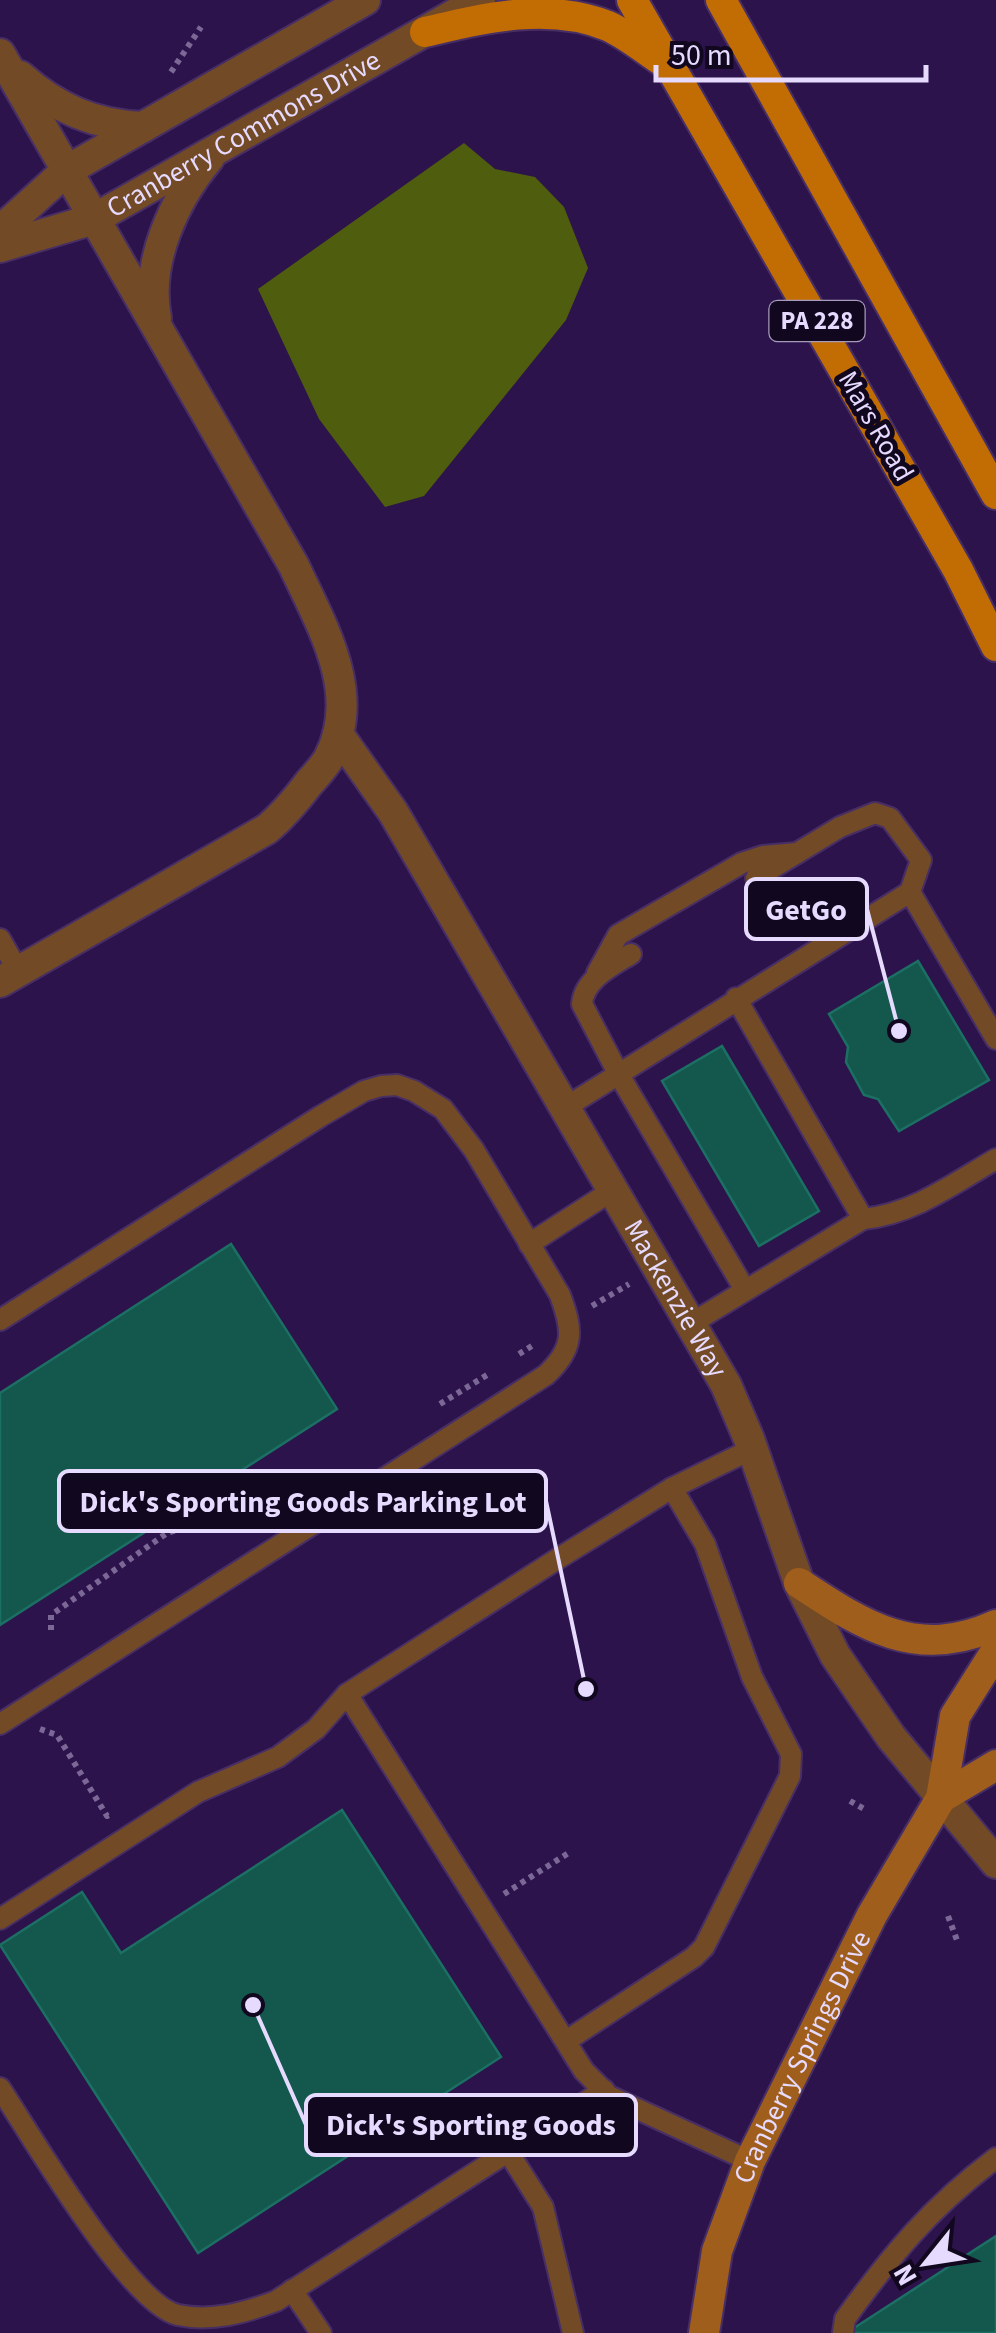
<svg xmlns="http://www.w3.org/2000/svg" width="996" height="2333" viewBox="0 0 996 2333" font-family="'Source Sans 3',sans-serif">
	<rect width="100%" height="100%" fill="#2d134c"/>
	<!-- water -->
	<path fill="#4e5d0e" d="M464,143L495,169L535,177L564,207L588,268L566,320L424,496L385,507L319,419L258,289Z"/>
	<!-- building -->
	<g fill="#13574d" stroke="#1c7063" stroke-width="2.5">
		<path d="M918,961L989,1080L899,1131L878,1099L864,1095L846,1062L848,1047L829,1014Z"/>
		<path d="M722,1046L819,1211L759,1246L662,1081Z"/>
		<path d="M231,1244L337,1409L0,1625V1393Z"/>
		<path d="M342,1810L501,2057L198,2253L0,1945L82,1892L121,1953Z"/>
		<path d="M996,2236V2333H852L851,2330Z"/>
	</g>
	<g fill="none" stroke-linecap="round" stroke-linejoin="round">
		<defs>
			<g id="lane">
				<path d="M756,878L840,827L875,813L890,818L921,860L910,892"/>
				<path d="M0,939L18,971"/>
				<path d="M631,954C612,966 584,979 582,1004L618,1073L745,1290"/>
				<path d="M597,973L618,935L742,863L763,856L797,853"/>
				<path d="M736,998L863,1219"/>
				<path d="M566,1107L910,892L996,1039"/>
				<path d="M529,1244L613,1190"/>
				<path d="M0,1320L321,1116L364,1091L381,1086L397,1085L414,1091L443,1109L474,1150L560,1295C573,1330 575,1348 546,1375L0,1724"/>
				<path d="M692,1323L863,1219C913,1214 953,1184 996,1159"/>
				<path d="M347,1694L584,2071L609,2096L750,2161"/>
				<path d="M0,1919L198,1792L278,1757L316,1729L347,1694L559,1558L672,1488L752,1449"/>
				<path d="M566,2041L694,1957L704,1947L790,1776L791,1754L752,1677L705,1544L672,1488"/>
				<path d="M0,2088C31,2135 129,2304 178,2315C212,2322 244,2313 276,2301L604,2090"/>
				<path d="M507,2150L543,2207L573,2333"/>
				<path d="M292,2290L321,2333"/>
				<path d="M843,2333L845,2319C892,2254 931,2207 996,2158"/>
			</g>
			<g id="street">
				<path d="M0,54L294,566C321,625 363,693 329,758C324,767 316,775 309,783C296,800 284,815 267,829L0,982"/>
				<path d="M20,76C57,109 95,125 143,127"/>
				<path d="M0,231L66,171L365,0"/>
				<path id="s1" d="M0,247L94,219L480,0"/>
				<path d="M156,318C145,262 174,200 209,158"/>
				<path id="s2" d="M338,734L393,812L726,1385L749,1439L799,1583L835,1655L891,1737L996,1863"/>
			</g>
			<g id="secondary">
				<path d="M799,1583C864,1626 917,1661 996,1625"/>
				<path d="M941,1798L996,1765"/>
				<path id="s3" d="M704,2333L717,2251L750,2161L872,1915L941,1798L955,1716L996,1651"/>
			</g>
			<g id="primary">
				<path d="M632,0L958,570L996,646"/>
				<path d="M721,0L996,494"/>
				<path d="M425,32C484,18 549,2 608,26C628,35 648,52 667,64"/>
			</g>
		</defs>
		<!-- lane casing -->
		<use href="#lane" stroke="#472f65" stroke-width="24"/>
		<!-- street casing -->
		<use href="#street" stroke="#472f65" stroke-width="34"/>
		<!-- secondary casing -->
		<use href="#secondary" stroke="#472f65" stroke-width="34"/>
		<!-- primary casing -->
		<use href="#primary" stroke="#472f65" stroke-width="34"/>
		<!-- path -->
		<g stroke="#7b6897" stroke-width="6" stroke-dasharray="5 5" stroke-linecap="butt">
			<path d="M171,72L201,27"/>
			<path d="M592,1306L629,1284"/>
			<path d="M519,1354L535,1344"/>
			<path d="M440,1404L487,1375"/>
			<path d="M51,1630V1615L167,1533L187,1527"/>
			<path d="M40,1729L57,1735L107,1816L111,1814"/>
			<path d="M850,1801L866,1810"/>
			<path d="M504,1894L570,1852"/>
			<path d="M948,1916L958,1943"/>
		</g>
		<!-- lane -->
		<use href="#lane" stroke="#734a26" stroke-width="20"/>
		<!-- street -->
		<use href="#street" stroke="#734a26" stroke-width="30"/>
		<!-- secondary -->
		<use href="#secondary" stroke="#a05e1d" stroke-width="30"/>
		<!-- primary -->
		<use href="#primary" stroke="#c26d04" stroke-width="30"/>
	</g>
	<g text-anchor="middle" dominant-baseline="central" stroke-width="10" stroke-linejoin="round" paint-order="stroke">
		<!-- shield labels -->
		<rect fill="#11071f" stroke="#a69bbb" stroke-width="2.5" x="769.5" y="301" width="95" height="40" rx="8"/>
		<g font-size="25" font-weight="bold" fill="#e6dbfe">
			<text x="817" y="321">PA 228</text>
		</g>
		<!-- street labels -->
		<g font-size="28" fill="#e6dbfe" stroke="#11071f">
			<text stroke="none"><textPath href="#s1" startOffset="270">Cranberry Commons Drive</textPath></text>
			<text transform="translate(876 426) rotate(60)">Mars Road</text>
			<text stroke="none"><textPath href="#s2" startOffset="658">Mackenzie Way</textPath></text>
			<text stroke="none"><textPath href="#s3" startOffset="295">Cranberry Springs Drive</textPath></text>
		</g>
	</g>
	<!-- callouts -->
	<path fill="none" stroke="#e6dbfe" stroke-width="4" d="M899 1031L867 909M586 1689L546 1501M253 2005L306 2125"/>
	<g fill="#e6dbfe" stroke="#11071f" stroke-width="4">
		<circle cx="899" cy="1031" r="10"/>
		<circle cx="586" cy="1689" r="10"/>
		<circle cx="253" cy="2005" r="10"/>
	</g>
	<g fill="#11071f" stroke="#e6dbfe" stroke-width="4">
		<rect x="746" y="879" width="121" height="60" rx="10"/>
		<rect x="59" y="1471" width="487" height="60" rx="10"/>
		<rect x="306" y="2095" width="330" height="60" rx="10"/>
	</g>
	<g font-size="30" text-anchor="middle" font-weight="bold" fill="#e6dbfe">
		<text x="806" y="920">GetGo</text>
		<text x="303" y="1512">Dick's Sporting Goods Parking Lot</text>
		<text x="471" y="2135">Dick's Sporting Goods</text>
	</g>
	<!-- north arrow -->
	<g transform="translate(926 2263) rotate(240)" stroke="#11071f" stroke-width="8" paint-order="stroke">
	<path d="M0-8L18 38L0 25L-18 38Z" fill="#e6dbfe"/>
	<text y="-15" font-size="28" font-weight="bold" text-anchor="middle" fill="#e6dbfe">N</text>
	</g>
	<!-- scale -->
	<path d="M656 65v15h270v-15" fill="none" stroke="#e6dbfe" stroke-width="5"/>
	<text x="671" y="65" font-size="30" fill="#e6dbfe" stroke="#11071f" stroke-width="8" paint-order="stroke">50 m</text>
</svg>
